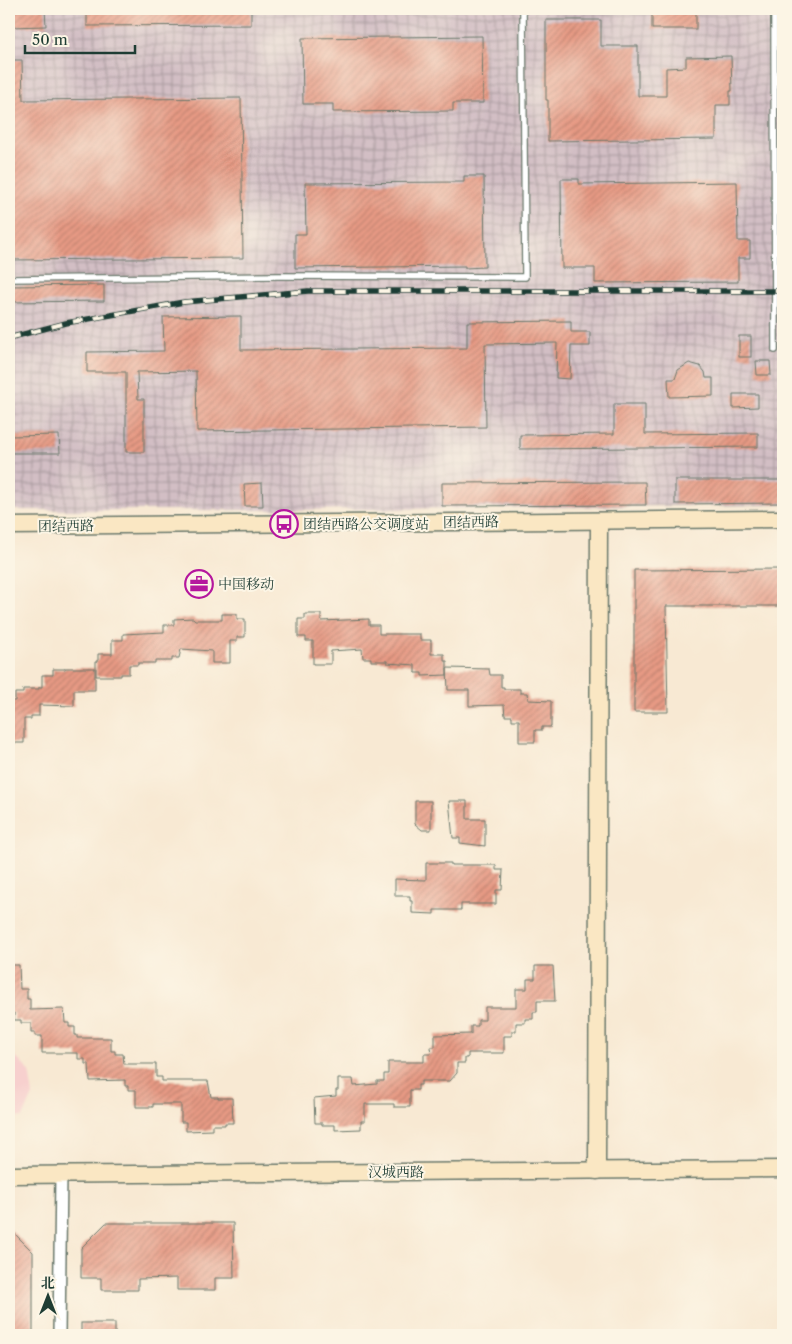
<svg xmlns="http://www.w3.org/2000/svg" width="792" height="1344" viewBox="0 0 792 1344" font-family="'Libre Caslon Text','Noto Serif SC',serif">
	<defs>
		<pattern id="industrial-grid" width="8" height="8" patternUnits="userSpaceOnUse" patternTransform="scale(1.25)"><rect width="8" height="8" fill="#d2bec4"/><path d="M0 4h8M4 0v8" fill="none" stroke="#aa9ca0"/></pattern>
		<pattern id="building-hatch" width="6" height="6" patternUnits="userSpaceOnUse" patternTransform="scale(1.25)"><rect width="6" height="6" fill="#e79a84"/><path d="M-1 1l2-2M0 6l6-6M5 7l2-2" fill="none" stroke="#bb7f6d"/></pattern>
	</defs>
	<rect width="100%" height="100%" fill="#fcf5e5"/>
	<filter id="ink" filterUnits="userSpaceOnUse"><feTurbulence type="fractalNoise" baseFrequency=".02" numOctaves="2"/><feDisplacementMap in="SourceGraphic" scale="10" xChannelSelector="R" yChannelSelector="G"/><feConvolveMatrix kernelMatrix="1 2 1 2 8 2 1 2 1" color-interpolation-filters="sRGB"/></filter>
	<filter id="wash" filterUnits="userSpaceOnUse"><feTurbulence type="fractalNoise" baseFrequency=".0096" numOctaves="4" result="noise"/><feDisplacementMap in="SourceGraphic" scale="20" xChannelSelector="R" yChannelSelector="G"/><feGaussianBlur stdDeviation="1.12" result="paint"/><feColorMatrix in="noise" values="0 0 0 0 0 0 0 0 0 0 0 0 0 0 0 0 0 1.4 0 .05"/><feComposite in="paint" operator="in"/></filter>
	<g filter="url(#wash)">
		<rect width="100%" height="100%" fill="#f8e9d3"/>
		<!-- built -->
		<path fill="#f7d0ce" d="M9,1050L29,1071L33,1095L23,1117L9,1118Z"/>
		<!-- industrial -->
		<path fill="url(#industrial-grid)" d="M9,9H783V505L269,510H9Z"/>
		<g id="blocks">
			<!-- building -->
			<g fill="url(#building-hatch)">
				<path d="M9,9H45L46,26L9,27Z"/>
				<path d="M87,9H251V25L87,26Z"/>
				<rect x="652" y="9" width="44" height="20"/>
				<path d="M546,20H601V46H638V96H666V68L686,67V57L731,56L732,91H730V105H716V139L548,141V100H546Z"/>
				<path d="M482,36L483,103H453V111L333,112V104H303L302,38Z"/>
				<path d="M9,60H22L23,100L241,98L243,258L9,260Z"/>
				<path d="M464,176H484L485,267L465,268V266L295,268V234H306L305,183L464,182Z"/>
				<path d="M561,179H579V184L737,182L738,241H750V258H738V282L595,283V268H562Z"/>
				<path d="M104,285V301L9,302V286Z"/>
				<path d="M241,316V350L467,348V322L571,321V332H590V346H571L570,379L556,378L557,343L485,344L486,427L197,431L196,371L137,372L138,399H144V452H126V372H87V352L164,351L163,317Z"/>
				<rect x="739" y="336" width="12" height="21"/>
				<path d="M756,361H770L771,375H757Z"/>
				<path d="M689,363L700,366L705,372L706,378H713V396L669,397L668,379H675L678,370Z"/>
				<path d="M733,394H758V407L733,408Z"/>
				<path d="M614,404H645V434L758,433V447L520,449V435L614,434Z"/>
				<path d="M59,435L60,453H9V436Z"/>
				<path d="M675,480H783V503L675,504Z"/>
				<path d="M645,482L646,505L442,506V483Z"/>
				<path d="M262,483L263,506H245L244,484Z"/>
				<path d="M783,569V606H666L668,712H634V570Z"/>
				<path d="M222,614H237V619H245V637H237V641H230V663H212V651L181,649L179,658H172V661H155V663H138V665H129V674H121V676H96V661H98V654H112V640H123V634L164,632V625H174V619L193,618L195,620H222Z"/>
				<path d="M305,614H321V621L369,619V625H379V634H420V640H431V654H444V661H447V675L422,676V673H415V665L387,663V661H371V658H363L362,649L331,651V664H313V641H306V637H298V619H305Z"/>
				<path d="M65,668H95V690H74V706L39,705V716H31V719H24V743H9V701H15V693H23V689H39V687H42V675H53V669H65Z"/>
				<path d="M447,668L489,669L490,675H501V687H504V689H520V693H527L528,700L551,701V727H542V730H535V742H519V720H512V716H505L504,705L469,706V690H448Z"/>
				<path d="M415,801H431V830H422L415,824Z"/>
				<path d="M449,801H467V819H485V846L460,843V838H453Z"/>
				<path d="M426,863H451V865H496V870H503L502,890H496V904H461V910H434V914L412,913V901H410V896H395V879L426,880Z"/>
				<path d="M9,965H19L20,989H27V999H30V1010L64,1009L65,1023H69V1027H75V1035H77V1038H111V1051H115V1054H123L124,1064H156V1077H162V1081H208L211,1097H218V1098H232L233,1123H225V1125H212V1130L186,1131V1122H181V1104H153V1107H136V1090H128V1086H125V1080L90,1081L89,1064H85V1059H78V1053H42V1036H35V1032H31V1023H21V1020H14V1013H10Z"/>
				<path d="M535,966H553L555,1001H537V1012H533V1019H525V1023H516V1031H512V1036H504V1053H468V1058H465V1063H457V1073L450,1081H421V1085H418V1090H410V1107H394V1104H365V1121H361V1129L335,1130V1125H322V1123H315L314,1098L336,1096V1090H338V1079H353L354,1086L377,1084V1081H384V1074H388V1062H424V1054H431L430,1047H435V1035L471,1034V1026H478V1020H485V1007H516V989H527V979H535Z"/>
				<path d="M106,1223H233L234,1278H215V1290H177V1278L138,1279V1290H101V1278H81V1248Z"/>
				<path d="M9,1228L33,1252V1335H9Z"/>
				<rect x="81" y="1323" width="34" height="12"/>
			</g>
		</g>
	</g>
	<g filter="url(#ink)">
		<use href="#blocks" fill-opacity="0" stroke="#6b796c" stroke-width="1"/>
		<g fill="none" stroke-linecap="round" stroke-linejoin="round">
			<defs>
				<g id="lane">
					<path d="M774,9L775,350"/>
					<path d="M9,279L280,276L525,277L523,9"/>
				</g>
				<path id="street" d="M59,1335L61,1174"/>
				<g id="secondary">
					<path d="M9,526L783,519"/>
					<path d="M597,1171L599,521"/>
					<path d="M9,1175L783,1169"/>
				</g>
			</defs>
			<!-- lane casing -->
			<use href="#lane" stroke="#6b796c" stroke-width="8"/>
			<!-- street casing -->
			<use href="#street" stroke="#6b796c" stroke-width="14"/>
			<!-- secondary casing -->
			<use href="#secondary" stroke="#6b796c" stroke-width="19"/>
			<!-- lane -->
			<use href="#lane" stroke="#fff" stroke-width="5.5"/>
			<!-- street -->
			<use href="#street" stroke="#fff" stroke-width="11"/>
			<!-- secondary -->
			<use href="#secondary" stroke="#fae7c3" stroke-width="16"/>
			<defs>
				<path id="rail" d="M9,338L66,323L184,302L308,291H783"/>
			</defs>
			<!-- rail casing -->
			<use href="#rail" stroke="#1f3d34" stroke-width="5.5"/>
			<!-- rail -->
			<use href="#rail" stroke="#fcf5e5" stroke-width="4" stroke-dasharray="11" stroke-linecap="butt"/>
		</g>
	</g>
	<!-- icons -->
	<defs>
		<symbol id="bus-ring" viewBox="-11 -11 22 22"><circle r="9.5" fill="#fcf5e5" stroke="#b5179e" stroke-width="1.5"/><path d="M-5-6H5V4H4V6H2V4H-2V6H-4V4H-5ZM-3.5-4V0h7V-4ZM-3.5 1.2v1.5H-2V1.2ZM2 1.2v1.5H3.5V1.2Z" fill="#b5179e"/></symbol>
		<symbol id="office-ring" viewBox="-11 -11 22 22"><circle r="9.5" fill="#fcf5e5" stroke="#b5179e" stroke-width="1.5"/><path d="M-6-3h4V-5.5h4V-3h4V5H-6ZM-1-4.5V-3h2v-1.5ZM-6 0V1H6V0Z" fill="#b5179e"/></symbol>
	</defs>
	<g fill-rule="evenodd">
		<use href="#bus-ring" x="268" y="508" width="32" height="32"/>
		<use href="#office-ring" x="183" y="568" width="32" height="32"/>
	</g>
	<g text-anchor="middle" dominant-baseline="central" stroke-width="4" stroke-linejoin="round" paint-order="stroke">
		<!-- street labels -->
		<g font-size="14" fill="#1f3d34" stroke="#fcf5e5">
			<text transform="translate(471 522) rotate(-1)">团结西路</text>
			<text transform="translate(66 526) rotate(-1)">团结西路</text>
			<text x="396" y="1172">汉城西路</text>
		</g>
		<!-- poi labels -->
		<g font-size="14" fill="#1f3d34" stroke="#fcf5e5" text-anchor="start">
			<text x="303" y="524">团结西路公交调度站</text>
			<text x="218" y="584">中国移动</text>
		</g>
	</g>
	<!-- margin -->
	<rect width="792" height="1344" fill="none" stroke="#fcf5e5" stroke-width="30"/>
	<!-- north arrow -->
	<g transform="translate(48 1296)" stroke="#fcf5e5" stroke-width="4" paint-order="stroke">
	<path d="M0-4L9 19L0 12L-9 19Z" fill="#1f3d34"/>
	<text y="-8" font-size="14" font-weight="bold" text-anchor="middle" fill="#1f3d34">北</text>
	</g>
	<!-- scale -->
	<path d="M25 45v8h110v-8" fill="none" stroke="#1f3d34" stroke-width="2.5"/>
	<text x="32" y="45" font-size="15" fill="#1f3d34" stroke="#fcf5e5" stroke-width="4" paint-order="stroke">50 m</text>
</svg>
